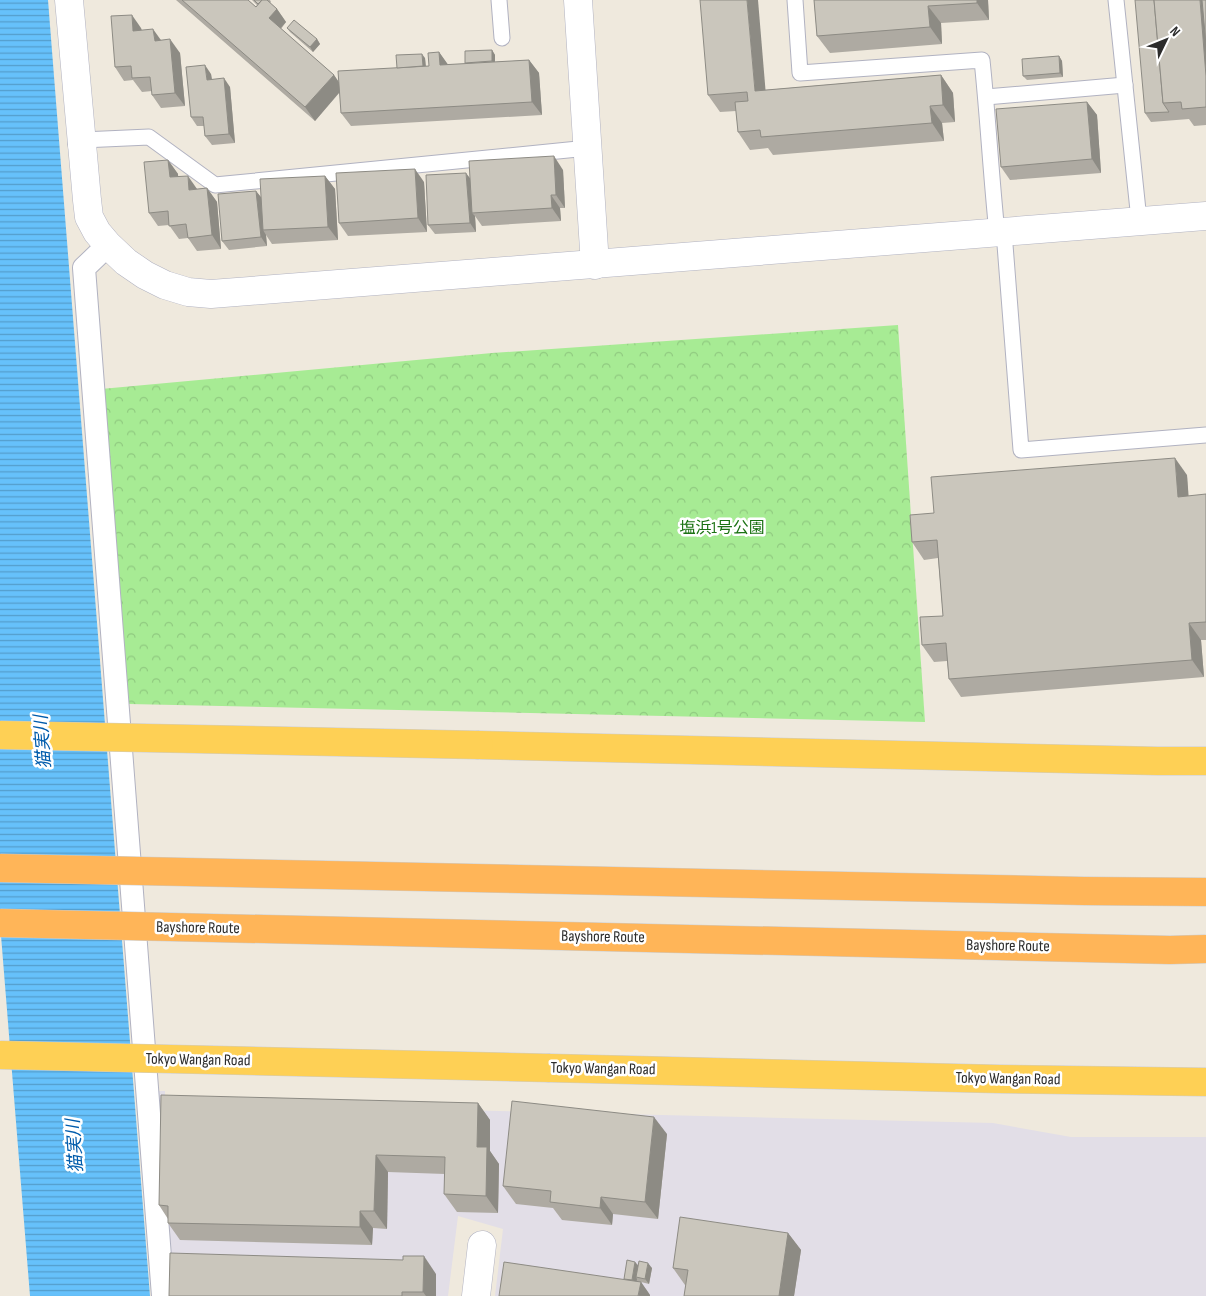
<svg xmlns="http://www.w3.org/2000/svg" width="1206" height="1296" viewBox="0 0 1206 1296" font-family="'Sofia Sans Condensed','Noto Sans JP',sans-serif">
	<defs>
		<pattern id="forest-crowns" width="20" height="18" patternUnits="userSpaceOnUse" patternTransform="scale(1.25)"><rect width="20" height="18" fill="#a7eb94"/><path d="M2 6a3 3 0 1 1 6 0M12 15a3 3 0 1 1 6 0" fill="none" stroke="#90ca80"/></pattern>
		<pattern id="water-rules" width="6" height="5" patternUnits="userSpaceOnUse" patternTransform="scale(1.25)"><rect width="6" height="5" fill="#66c1fb"/><path d="M0 2.5h6" fill="none" stroke="#549dcb"/></pattern>
	</defs>
	<rect width="100%" height="100%" fill="#efe9dd"/>
	<!-- industrial -->
	<path fill="#e2dee7" d="M157,1091H165V1103L993,1123L1071,1137H1206V1296H495L503,1229L458,1216L448,1296H173Z"/>
	<!-- forest -->
	<path fill="url(#forest-crowns)" d="M898,325L925,722L129,704L101,389L492,353Z"/>
	<!-- water -->
	<path fill="url(#water-rules)" d="M0,0H48L150,1296H30L0,923Z"/>
	<g fill="none" stroke-linecap="round" stroke-linejoin="round">
		<defs>
			<g id="service">
				<path d="M499,0L502,38"/>
				<path d="M795,0L800,73L982,60C988,118 991,175 997,233"/>
				<path d="M1116,0L1139,220"/>
				<path d="M986,97L1125,85"/>
				<path d="M82,140L149,137L215,185L588,148"/>
				<path d="M1004,232L1021,450L1206,435"/>
			</g>
			<path id="pedestrian" d="M108,245L84,268L163,1296"/>
			<g id="minor">
				<path d="M69,0L82,144"/>
				<path d="M578,0L595,265"/>
				<path d="M476,1296L482,1245"/>
			</g>
			<path id="tertiary" d="M82,144L87,200L89,217L97,232L108,245L126,262L145,275L165,285L188,292L211,294L1206,216"/>
			<g id="trunk">
				<path d="M479,745L1157,761H1206"/>
				<path d="M550,1068L999,1079L1206,1082"/>
			</g>
		</defs>
		<!-- service casing -->
		<use href="#service" stroke="#b1b2c1" stroke-width="17"/>
		<!-- pedestrian casing -->
		<use href="#pedestrian" stroke="#b1b2c1" stroke-width="24"/>
		<!-- minor casing -->
		<use href="#minor" stroke="#b1b2c1" stroke-width="29"/>
		<!-- tertiary casing -->
		<use href="#tertiary" stroke="#b1b2c1" stroke-width="29"/>
		<!-- trunk casing -->
		<use href="#trunk" stroke="#ccc" stroke-width="29"/>
		<!-- service -->
		<use href="#service" stroke="#fff" stroke-width="15"/>
		<!-- pedestrian -->
		<use href="#pedestrian" stroke="#fff" stroke-width="22"/>
		<!-- minor -->
		<use href="#minor" stroke="#fff" stroke-width="28"/>
		<!-- tertiary -->
		<use href="#tertiary" stroke="#fff" stroke-width="28"/>
		<!-- trunk -->
		<use href="#trunk" stroke="#fed055" stroke-width="28"/>
		<defs>
			<g id="trunk-bridge">
				<path d="M0,735L479,745"/>
				<path d="M0,1055L550,1068"/>
			</g>
			<g id="motorway-bridge">
				<path d="M0,868L1083,891L1206,892"/>
				<path d="M0,923L1170,950L1206,949"/>
			</g>
		</defs>
		<!-- trunk-bridge casing -->
		<use href="#trunk-bridge" stroke="#ccc" stroke-width="29" stroke-linecap="butt"/>
		<!-- motorway-bridge casing -->
		<use href="#motorway-bridge" stroke="#ccc" stroke-width="29" stroke-linecap="butt"/>
		<!-- trunk-bridge -->
		<use href="#trunk-bridge" stroke="#fed055" stroke-width="28"/>
		<!-- motorway-bridge -->
		<use href="#motorway-bridge" stroke="#ffb558" stroke-width="28"/>
	</g>
	<!-- wall -->
	<g fill="#aeaaa2">
		<path d="M176,0H248L256,7L257,5L252,0H270L271,2L270,3L277,9L286,22L281,29L334,75L339,83L397,68L425,58L426,66H429L439,52L448,65L466,64L465,63L492,50L495,55V62L529,60L539,73L542,115L351,126L341,113L340,92L315,121Z"/>
		<path d="M814,0H988L989,20L941,23L942,44L830,53L817,36Z"/>
		<path d="M1206,0V125L1194,126L1189,119L1151,122L1145,113Z"/>
		<path d="M141,28L142,30L161,40L180,53L185,106L161,108L152,95V91L142,92L133,80L124,81L115,67Z"/>
		<path d="M287,28L317,39L320,44L313,52L290,32Z"/>
		<path d="M1059,56L1062,61L1063,77L1027,80L1023,76Z"/>
		<path d="M211,74L212,79L230,87L235,143L212,145L205,136L204,126H197L191,117Z"/>
		<path d="M941,75L953,93L955,122L942,123L944,141L773,155L768,148L750,150L738,132L736,111L720,112L708,95Z"/>
		<path d="M1087,102L1097,115L1101,173L1010,180L1001,167Z"/>
		<path d="M168,160L178,174V177L197,189L207,188L217,202L221,249L197,251L188,238L179,239L169,225L158,226L149,213Z"/>
		<path d="M563,170L565,208H560L561,221L482,226L475,216L476,232L435,234L428,225L470,179Z"/>
		<path d="M325,176L335,189L338,240L272,244L266,235L267,246L229,250L222,241L256,191L261,197Z"/>
		<path d="M424,182L427,232L348,236L339,223Z"/>
		<path d="M1187,475L1188,496L1206,495V640H1201L1204,677L961,697L949,679L947,661L934,662L922,645L943,616L938,558L924,560L912,542L934,513Z"/>
		<path d="M478,1103L490,1120V1151L499,1164L498,1213L457,1212L444,1194L445,1174L388,1172L387,1229L373,1228L372,1245L180,1240L168,1223V1219L159,1205Z"/>
		<path d="M667,1134L658,1219L613,1214L612,1225L562,1220L553,1208L516,1204L503,1186Z"/>
		<path d="M788,1233L801,1250L794,1296H684L686,1285H685L673,1268Z"/>
		<path d="M635,1262L638,1265L652,1268L649,1284L641,1282L650,1295L624,1279Z"/>
		<path d="M436,1274V1296H169Z"/>
	</g>
	<!-- shaded-wall -->
	<g fill="#8d8b84">
		<path d="M747,0H758L767,108L755,91Z"/>
		<path d="M977,0H988L989,20L977,3Z"/>
		<path d="M1200,0H1206V76Z"/>
		<path d="M928,6L941,23L942,44L930,27Z"/>
		<path d="M277,9L286,22L278,31L269,18Z"/>
		<path d="M132,15L141,28L143,44L133,31Z"/>
		<path d="M153,29L163,43L155,41Z"/>
		<path d="M170,39L180,53L185,106L175,93Z"/>
		<path d="M317,39L320,44L313,52L310,47Z"/>
		<path d="M492,50L495,55V66L492,61Z"/>
		<path d="M439,52L449,66L440,65Z"/>
		<path d="M422,54L425,58L426,71L423,66Z"/>
		<path d="M1059,56L1062,61L1063,77L1060,73Z"/>
		<path d="M529,60L539,73L542,115L532,102Z"/>
		<path d="M205,65L211,74L213,89L207,80Z"/>
		<path d="M334,75L343,88L315,121L305,107Z"/>
		<path d="M941,75L953,93L955,122L943,105Z"/>
		<path d="M224,78L230,87L235,143L229,134Z"/>
		<path d="M1087,102L1097,115L1101,173L1092,159Z"/>
		<path d="M930,106L942,123L944,141L932,123Z"/>
		<path d="M554,156L563,170L565,208L556,195Z"/>
		<path d="M168,160L178,174L179,191L170,177Z"/>
		<path d="M415,169L424,182L427,232L418,218Z"/>
		<path d="M466,173L473,182L472,213L475,216L476,232L470,223Z"/>
		<path d="M188,176L197,189L189,190Z"/>
		<path d="M325,176L335,189L338,240L328,227Z"/>
		<path d="M207,188L217,202L221,249L212,235Z"/>
		<path d="M256,191L263,200V230L266,235L267,246L261,237Z"/>
		<path d="M551,195L560,208L561,221L552,208Z"/>
		<path d="M1175,458L1187,475L1190,514L1178,497Z"/>
		<path d="M1189,623L1201,640L1204,677L1192,660Z"/>
		<path d="M478,1103L490,1120V1151L499,1164L498,1213L486,1196L477,1147Z"/>
		<path d="M654,1117L667,1134L658,1219L645,1202Z"/>
		<path d="M376,1155L388,1172L387,1229L374,1211Z"/>
		<path d="M601,1197L613,1214L612,1225L600,1208Z"/>
		<path d="M360,1211L373,1228L372,1245L360,1227Z"/>
		<path d="M788,1233L801,1250L794,1296H779Z"/>
		<path d="M424,1256L436,1274V1296H426L423,1292Z"/>
		<path d="M635,1262L639,1267L636,1277L637,1279L636,1285L632,1281Z"/>
		<path d="M648,1263L652,1268L649,1284L645,1279Z"/>
		<path d="M641,1282L650,1295V1296H638Z"/>
	</g>
	<!-- building -->
	<g fill="#cac6bc" stroke="#8d8b84">
		<path d="M182,0H248L256,7L262,0H267L277,9L269,18L334,75L305,107Z"/>
		<path d="M254,0H262L258,4Z"/>
		<path d="M700,0H747L755,91L941,75L943,105L930,106L932,123L761,137L760,130L738,132L735,102L748,101L747,92L708,95Z"/>
		<path d="M814,0H977V3L928,6L930,27L817,36Z"/>
		<path d="M1135,0H1154L1163,103L1169,112L1145,113Z"/>
		<path d="M1154,0H1200L1206,76V107L1182,109L1181,102L1163,103Z"/>
		<path d="M1202,0H1206V45Z"/>
		<path d="M132,15L133,31L153,29L155,41L170,39L175,93L152,95L150,77L132,78L131,66L115,67L111,16Z"/>
		<path d="M294,20L317,39L310,47L287,28Z"/>
		<path d="M492,50V61L465,63V51Z"/>
		<path d="M439,52L440,65L529,60L532,102L341,113L338,71L429,66L428,53Z"/>
		<path d="M422,54L423,66L397,68L396,55Z"/>
		<path d="M1059,56L1060,73L1023,76L1022,59Z"/>
		<path d="M205,65L207,80L224,78L229,134L205,136L203,117H191L186,67Z"/>
		<path d="M1087,102L1092,159L1001,167L996,109Z"/>
		<path d="M554,156L556,195H551L552,208L472,213L469,161Z"/>
		<path d="M168,160L170,177L188,176L189,190L207,188L212,235L188,238L186,224L169,226L168,211L149,213L144,162Z"/>
		<path d="M415,169L418,218L339,223L336,173Z"/>
		<path d="M466,173L470,223L428,225L426,175Z"/>
		<path d="M325,176L328,227L263,230L260,179Z"/>
		<path d="M256,191L261,237L222,241L218,194Z"/>
		<path d="M1175,458L1178,497L1206,494V622L1189,623L1192,660L949,679L946,643L922,645L920,617L943,616L937,540L912,542L910,515L934,513L931,477Z"/>
		<path d="M161,1095L478,1103L477,1147H487L486,1196L444,1194L445,1157L376,1155L374,1211H360V1227L168,1223V1206L159,1205Z"/>
		<path d="M512,1101L654,1117L645,1202L601,1197L600,1208L550,1202L551,1191L503,1186Z"/>
		<path d="M680,1217L788,1233L779,1296H684L688,1270L673,1268Z"/>
		<path d="M170,1253L403,1260V1256H424L423,1292H402V1296H169Z"/>
		<path d="M627,1260L635,1262L632,1280L624,1279Z"/>
		<path d="M639,1261L648,1263L645,1279L636,1277Z"/>
		<path d="M504,1262L641,1282L638,1296H499Z"/>
	</g>
	<g text-anchor="middle" dominant-baseline="central" stroke-width="5" stroke-linejoin="round" paint-order="stroke">
		<!-- park labels -->
		<g font-size="16" fill="#1b7213" stroke="#fff">
			<text x="722" y="528">塩浜1号公園</text>
		</g>
		<!-- street labels -->
		<g font-size="16" fill="#2c2c2c" stroke="#fff">
			<text transform="translate(198 928) rotate(1)">Bayshore Route</text>
			<text transform="translate(603 937) rotate(1)">Bayshore Route</text>
			<text transform="translate(1008 946) rotate(1)">Bayshore Route</text>
			<text transform="translate(198 1060) rotate(1)">Tokyo Wangan Road</text>
			<text transform="translate(603 1069) rotate(1)">Tokyo Wangan Road</text>
			<text transform="translate(1008 1079) rotate(1)">Tokyo Wangan Road</text>
		</g>
		<!-- water labels -->
		<g font-size="18" font-style="italic" fill="#005cac" stroke="#fff">
			<text transform="translate(43 742) rotate(-94)">猫実川</text>
			<text transform="translate(75 1146) rotate(-94)">猫実川</text>
		</g>
	</g>
	<!-- north arrow -->
	<g transform="translate(1166 40) rotate(47)" stroke="#ffffff" stroke-width="4" paint-order="stroke">
	<path d="M0-4L9 19L0 12L-9 19Z" fill="#2c2c2c"/>
	<text y="-8" font-size="14" font-weight="bold" text-anchor="middle" fill="#2c2c2c">N</text>
	</g>
</svg>
